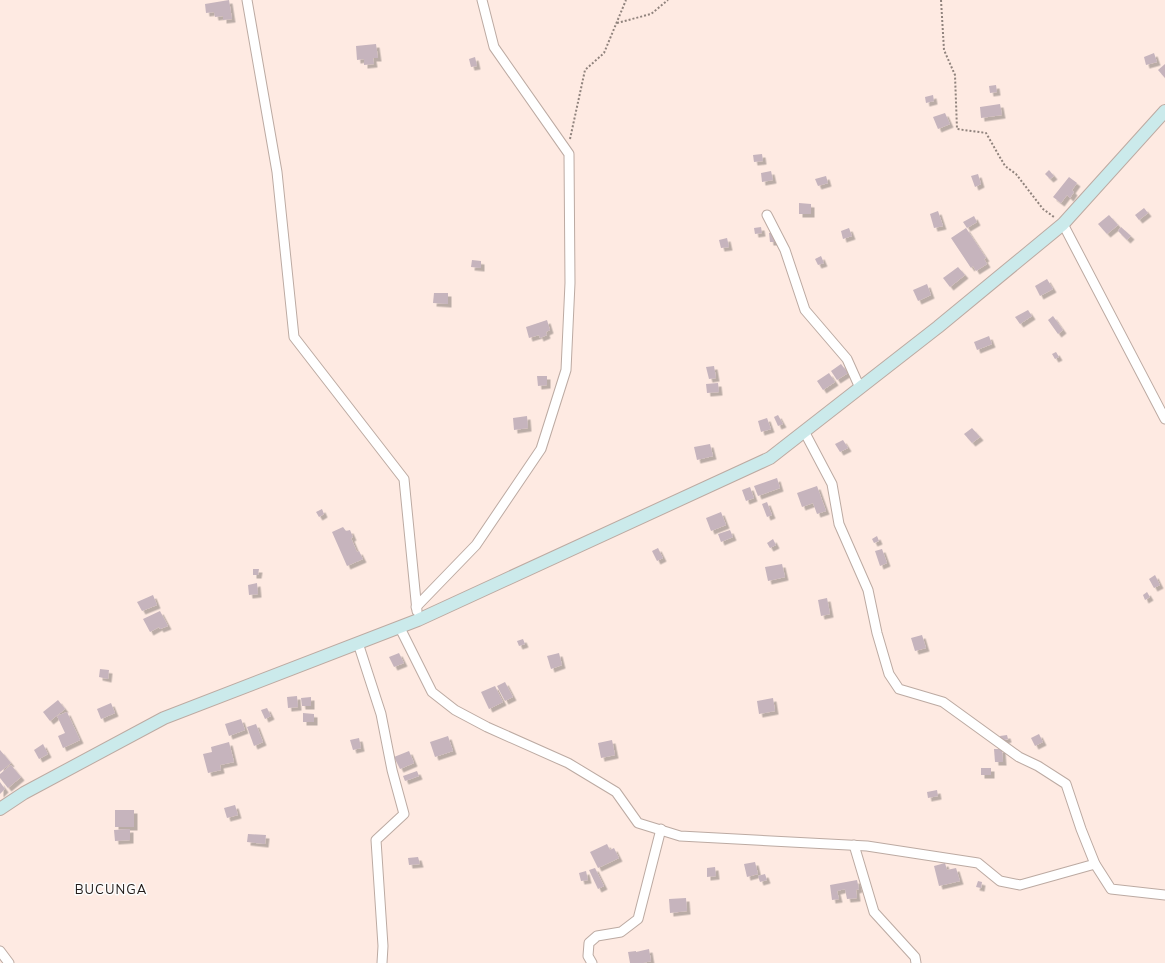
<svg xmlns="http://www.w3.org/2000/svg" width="1165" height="963" viewBox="0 0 1165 963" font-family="Mulish,sans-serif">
	<defs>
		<filter id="shadow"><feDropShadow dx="3.5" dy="3.5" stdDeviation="0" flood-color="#0004"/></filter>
	</defs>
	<rect width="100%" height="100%" fill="#feeae2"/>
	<!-- building -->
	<g fill="#c6b4bd" filter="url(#shadow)">
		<path d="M229,0L232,19L223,20V16L215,17L214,12L206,13L205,4Z"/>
		<path d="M376,44L378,58H373L374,64L364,65V59L357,60L356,46Z"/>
		<path d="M1154,53L1157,62L1146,65L1144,57Z"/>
		<path d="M475,57L477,66L471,67L469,59Z"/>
		<path d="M1165,64V78L1158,70Z"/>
		<path d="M996,85L997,92L990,93L989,86Z"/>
		<path d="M933,95L934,101L926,103L925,97Z"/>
		<path d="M1000,104L1002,115L981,118L980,107Z"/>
		<path d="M945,113L950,124L938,129L933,117Z"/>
		<path d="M762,154L763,161L754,162L753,155Z"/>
		<path d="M1049,170L1054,176L1050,179L1045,174Z"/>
		<path d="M771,171L773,180L762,182L761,173Z"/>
		<path d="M978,174L981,184L975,187L971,176Z"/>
		<path d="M826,176L828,183L818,186L815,179Z"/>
		<path d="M1069,177L1077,183L1072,190L1074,192L1070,198L1067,195L1061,203L1053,197Z"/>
		<path d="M799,203L811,204V214H799Z"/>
		<path d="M1144,208L1148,213L1139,220L1135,215Z"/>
		<path d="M938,211L943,226L934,228L930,214Z"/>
		<path d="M1109,215L1118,225L1107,234L1098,224Z"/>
		<path d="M974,216L977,222L967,228L963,222Z"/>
		<path d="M761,227L762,233L755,234L754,228Z"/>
		<path d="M1121,227L1131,236L1127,240L1118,231Z"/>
		<path d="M849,228L852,236L843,239L841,231Z"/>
		<path d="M966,228L986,258L984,259L987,264L976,271L973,266L971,268L951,238Z"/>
		<path d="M776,232L777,242H770L769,233Z"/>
		<path d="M727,238L729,247L721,248L719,240Z"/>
		<path d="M821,256L824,263L818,265L815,259Z"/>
		<path d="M472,260L481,261V268L471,267Z"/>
		<path d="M958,267L965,275L950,287L943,278Z"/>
		<path d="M1047,279L1053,289L1040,296L1035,286Z"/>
		<path d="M927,284L931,295L918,301L913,290Z"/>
		<path d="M434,293H448V304L433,303Z"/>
		<path d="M1028,310L1032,316L1020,324L1015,317Z"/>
		<path d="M1053,316L1063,330L1058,334L1048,320Z"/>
		<path d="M547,320L550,330L546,332L547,335L540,338L539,335L529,338L526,327Z"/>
		<path d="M989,336L992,344L977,350L974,342Z"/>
		<path d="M1056,352L1059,357L1055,359L1052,354Z"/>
		<path d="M841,364L848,373L837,380L831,371Z"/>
		<path d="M714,366L716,378L709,379L706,367Z"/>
		<path d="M829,373L835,382L823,390L817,381Z"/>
		<path d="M537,376H547V385L538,386Z"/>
		<path d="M718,383L719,392L707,393L706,384Z"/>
		<path d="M778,415L783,424L778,426L774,417Z"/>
		<path d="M527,416L528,428L514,430L513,418Z"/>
		<path d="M767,418L771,429L761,432L758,421Z"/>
		<path d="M972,428L980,437L972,443L964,434Z"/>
		<path d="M843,440L848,448L840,452L835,444Z"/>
		<path d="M710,444L713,456L697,460L694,447Z"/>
		<path d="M777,478L780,488L758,496L754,486Z"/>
		<path d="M817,486L826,511L817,514L813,503L802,507L797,493Z"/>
		<path d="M750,487L754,498L746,501L742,490Z"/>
		<path d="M767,502L772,515L767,517L762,504Z"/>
		<path d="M322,509L324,514L319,517L316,512Z"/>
		<path d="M721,512L726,525L711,531L706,518Z"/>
		<path d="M343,527L346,531L350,530L353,537L351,538L357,552L359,551L363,559L347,566L332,532Z"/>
		<path d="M730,530L733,537L721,542L718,534Z"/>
		<path d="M877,536L879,541L874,543L872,539Z"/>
		<path d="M773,539L776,545L770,548L767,543Z"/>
		<path d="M658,548L663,558L657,561L652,551Z"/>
		<path d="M882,549L887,563L880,566L875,551Z"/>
		<path d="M782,564L785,577L768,581L765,567Z"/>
		<path d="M253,569H259L258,575H253Z"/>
		<path d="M1155,575L1160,585L1154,588L1149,579Z"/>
		<path d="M257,583L258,594L249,595L248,585Z"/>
		<path d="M1147,592L1150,597L1145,600L1143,595Z"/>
		<path d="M153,595L157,605L142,611L137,602Z"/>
		<path d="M827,598L830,614L821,616L818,600Z"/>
		<path d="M160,611L168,626L160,629L159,627L150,632L143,619Z"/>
		<path d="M922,635L926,648L915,651L911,638Z"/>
		<path d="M523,639L525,644L519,646L517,641Z"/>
		<path d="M399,653L404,663L394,667L389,657Z"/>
		<path d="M559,653L562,665L551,669L547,656Z"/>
		<path d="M100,669L109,670L108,679L99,677Z"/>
		<path d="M505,682L513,697L505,701L497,686Z"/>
		<path d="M495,686L503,702L489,709L481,692Z"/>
		<path d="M297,696L298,707L288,708L287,697Z"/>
		<path d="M311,697V706H302L301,698Z"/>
		<path d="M773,698L775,711L759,714L757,701Z"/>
		<path d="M58,700L65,709L50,721L43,712Z"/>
		<path d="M111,703L115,713L101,719L97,709Z"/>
		<path d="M267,708L271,716L265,719L261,710Z"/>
		<path d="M67,712L80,740L63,748L58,736L65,733L57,716Z"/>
		<path d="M303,713L314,714V722H303Z"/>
		<path d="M241,719L245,730L229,736L225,724Z"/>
		<path d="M256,724L263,742L254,746L247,727Z"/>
		<path d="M1039,734L1043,742L1035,746L1031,738Z"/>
		<path d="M1007,735L1008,739L1001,741L1000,736Z"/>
		<path d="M448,736L453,751L435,757L430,742Z"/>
		<path d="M359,738L361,748L353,750L350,740Z"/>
		<path d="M612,740L615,755L601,758L598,743Z"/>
		<path d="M229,742L234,762L220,765L221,770L208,773L203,754L212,752L211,747Z"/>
		<path d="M43,744L48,754L39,759L34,750Z"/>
		<path d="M994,749H1002L1003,762H995Z"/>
		<path d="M0,750L11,763L0,772Z"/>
		<path d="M409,751L414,763L400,769L394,757Z"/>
		<path d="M11,765L21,777L8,788L0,778V774Z"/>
		<rect x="981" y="768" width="10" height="7"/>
		<path d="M417,771L419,776L405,781L403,776Z"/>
		<path d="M0,782L5,789L0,794Z"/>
		<path d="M937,790L938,796L928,798L927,792Z"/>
		<path d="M235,805L238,815L227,818L224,808Z"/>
		<rect x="115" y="810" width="19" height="17"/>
		<path d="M130,829V840L115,841L114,830Z"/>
		<path d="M248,834L266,835L265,844L247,842Z"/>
		<path d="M607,844L610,850L614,848L619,858L598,868L590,852Z"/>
		<path d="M418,857L420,864L409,865L408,858Z"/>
		<path d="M755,862L758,874L747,877L744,864Z"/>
		<path d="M945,863L947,870L956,868L960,881L939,886L934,866Z"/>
		<path d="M715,867L716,876L707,877V868Z"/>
		<path d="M595,868L604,886L598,889L589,870Z"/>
		<path d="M586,871L588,880L581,881L579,873Z"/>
		<path d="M765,874L767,880L760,882L758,876Z"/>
		<path d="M857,880L859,889L856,890L857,898L847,899L845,889L837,891L839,899L832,900L830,885Z"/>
		<path d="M978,881L982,882L981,888L976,887Z"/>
		<path d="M686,898L687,911L670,913L669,899Z"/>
		<path d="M649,949L651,961L643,963H630L628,952L636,951V952Z"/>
	</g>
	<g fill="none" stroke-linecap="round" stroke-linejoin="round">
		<defs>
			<g id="street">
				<path d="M247,0L277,172L294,337L404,479L417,611"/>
				<path d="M767,215L785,250L805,310L847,359L860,388"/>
				<path d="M1063,224L1165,419"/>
				<path d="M804,431L832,484L839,524L868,590L877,633L889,674L899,689L943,702L1019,757L1038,766L1066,784L1081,829L1095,864L1111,889L1165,895"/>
				<path d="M416,607L476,545L541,449L566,370L570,283L569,154L494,47L482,0"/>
				<path d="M400,628L432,692L455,710L487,727L568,763L616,792L638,823L680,836L867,846L978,863L1000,881L1020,885L1095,864"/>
				<path d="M358,643L381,714L392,770L404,814L376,840L383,946L382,963"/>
				<path d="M854,845L874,912L915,957L916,963"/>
				<path d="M0,951L9,963"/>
				<path d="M592,963L588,956L589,943L597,936L621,932L638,919L661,829"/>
			</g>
			<path id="secondary" d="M0,809L24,793L164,718L418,620L770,458L938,327L1063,224L1165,111"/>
		</defs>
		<!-- street casing -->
		<use href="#street" stroke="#bcaaa2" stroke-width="11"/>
		<!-- secondary casing -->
		<use href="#secondary" stroke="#bcaaa2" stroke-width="14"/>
		<!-- path -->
		<g stroke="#90837d" stroke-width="2" stroke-dasharray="2 2" stroke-linecap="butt">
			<path d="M941,0L944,50L955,75L957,129L986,133L1005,166L1016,174L1043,209L1054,217"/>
			<path d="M617,23L651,14L668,0"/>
			<path d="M570,139L585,70L604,53L626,0"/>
		</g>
		<!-- street -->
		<use href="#street" stroke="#fff" stroke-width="9"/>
		<!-- secondary -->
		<use href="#secondary" stroke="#cbeaeb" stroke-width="12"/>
	</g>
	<g text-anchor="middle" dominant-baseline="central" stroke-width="3" stroke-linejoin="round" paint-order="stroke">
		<!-- quarter labels -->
		<g font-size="13" letter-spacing="1" fill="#211a17" stroke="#fcfcfc">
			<text x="111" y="889">BUCUNGA</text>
		</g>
	</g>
</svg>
